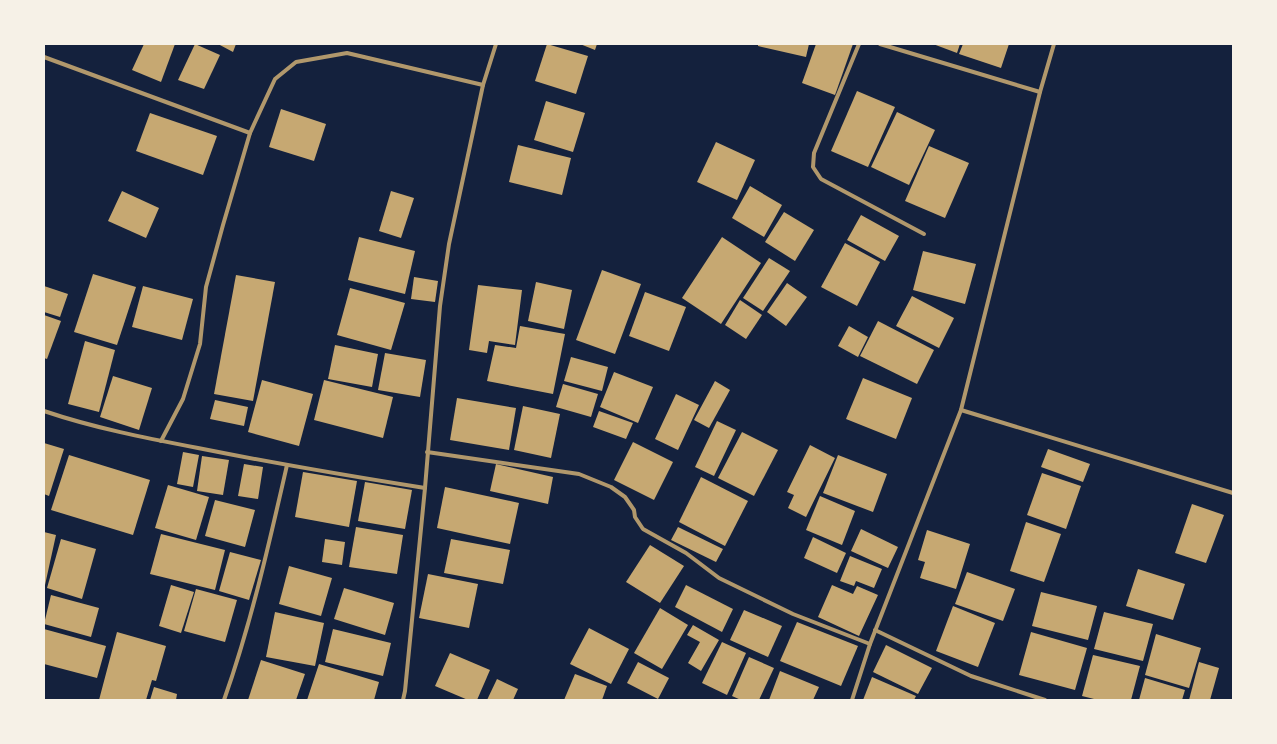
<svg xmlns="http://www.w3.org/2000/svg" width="1277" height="744" viewBox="0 0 1277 744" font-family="'Fira Sans',sans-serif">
	<rect width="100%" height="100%" fill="#14213d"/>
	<!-- building -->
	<g fill="#c6a872">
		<path d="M144,44H175L161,82L132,70Z"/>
		<path d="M195,44L220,55L204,89L178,80Z"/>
		<path d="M218,44H236L233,52Z"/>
		<path d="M547,44L588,56L576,94L535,81Z"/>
		<path d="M580,44H597L595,50Z"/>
		<path d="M758,44H809L806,57L758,46Z"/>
		<path d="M816,44H853L835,95L802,83Z"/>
		<path d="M933,44H960L957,53Z"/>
		<path d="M963,44H1009L1001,68L959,54Z"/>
		<path d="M857,91L895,107L868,167L831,151Z"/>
		<path d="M546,101L585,113L573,152L534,140Z"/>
		<path d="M281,109L326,124L314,161L269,147Z"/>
		<path d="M897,112L935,130L909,185L871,167Z"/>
		<path d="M150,113L217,136L203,175L136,151Z"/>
		<path d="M716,142L755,160L737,200L697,182Z"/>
		<path d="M518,145L571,158L562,195L509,182Z"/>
		<path d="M929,146L969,163L945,218L905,201Z"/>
		<path d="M750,186L782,205L764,237L732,218Z"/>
		<path d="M122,191L159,208L146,238L108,221Z"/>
		<path d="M391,191L414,198L401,238L379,231Z"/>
		<path d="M784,212L814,230L795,261L765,242Z"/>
		<path d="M861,215L899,236L885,261L847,240Z"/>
		<path d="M359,237L415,251L405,294L348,280Z"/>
		<path d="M722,237L761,263L721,324L682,298Z"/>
		<path d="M845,243L880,262L857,306L821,287Z"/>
		<path d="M923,251L976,264L965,304L913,290Z"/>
		<path d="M769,258L790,271L763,311L743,298Z"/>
		<path d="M602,270L641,284L615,354L576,340Z"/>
		<path d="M93,274L136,287L117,345L74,332Z"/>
		<path d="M236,275L275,282L253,401L214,394Z"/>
		<path d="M414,277L438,281L435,302L411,299Z"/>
		<path d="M536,282L572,290L564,329L528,321Z"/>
		<path d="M787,283L807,297L786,326L767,312Z"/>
		<path d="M478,285L522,290L515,345L489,341L487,353L469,350Z"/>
		<path d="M44,286L68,294L60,317L44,312Z"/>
		<path d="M143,286L193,299L182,340L132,327Z"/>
		<path d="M350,288L405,303L391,350L337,335Z"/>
		<path d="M645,292L686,307L669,351L629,336Z"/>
		<path d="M912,296L954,318L939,348L896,326Z"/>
		<path d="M740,300L762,315L746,339L725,325Z"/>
		<path d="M44,315L61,321L47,359L44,358Z"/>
		<path d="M878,321L934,350L917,384L860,356Z"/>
		<path d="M520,326L565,334L553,394L487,381L495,345L516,348Z"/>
		<path d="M849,326L868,337L858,357L838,346Z"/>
		<path d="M85,341L115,350L99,412L68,404Z"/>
		<path d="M335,345L378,354L372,387L328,379Z"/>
		<path d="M385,353L426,360L420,397L378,390Z"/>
		<path d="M571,357L608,367L602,391L564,381Z"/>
		<path d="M614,372L653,387L638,423L600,407Z"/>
		<path d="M113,376L152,388L139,430L100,417Z"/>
		<path d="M863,378L912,398L896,439L846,419Z"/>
		<path d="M262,380L313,394L299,446L248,432Z"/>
		<path d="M324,380L393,397L383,438L314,420Z"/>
		<path d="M715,381L730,390L709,428L694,420Z"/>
		<path d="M563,384L598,394L591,417L556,407Z"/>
		<path d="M676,394L699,405L678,450L655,439Z"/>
		<path d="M457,398L516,408L509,450L450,440Z"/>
		<path d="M215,400L248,407L244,426L210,419Z"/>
		<path d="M523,406L560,414L551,458L514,450Z"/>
		<path d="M599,411L633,423L626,439L593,427Z"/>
		<path d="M717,421L736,430L714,476L695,467Z"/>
		<path d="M742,432L778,450L754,496L718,478Z"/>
		<path d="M633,442L673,462L654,500L614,480Z"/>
		<path d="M44,443L64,449L49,496L44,494Z"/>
		<path d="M810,445L835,458L806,517L788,508L794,495L787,492Z"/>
		<path d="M1048,449L1090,464L1083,482L1041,467Z"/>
		<path d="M183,452L199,455L193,487L177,484Z"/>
		<path d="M69,455L150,480L133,535L51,510Z"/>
		<path d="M838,455L887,474L873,512L823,493Z"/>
		<path d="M202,456L229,460L223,495L197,491Z"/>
		<path d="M244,464L263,467L258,499L238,496Z"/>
		<path d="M496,464L553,477L548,504L490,491Z"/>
		<path d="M303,472L357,481L349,527L295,517Z"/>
		<path d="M1042,473L1081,486L1066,529L1027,515Z"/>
		<path d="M701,477L748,501L725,546L679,522Z"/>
		<path d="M365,482L412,490L405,529L358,521Z"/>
		<path d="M168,485L209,497L196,540L155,528Z"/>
		<path d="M445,487L519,503L510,544L437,528Z"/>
		<path d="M820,496L855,511L842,545L806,530Z"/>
		<path d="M215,500L255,510L245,547L205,536Z"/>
		<path d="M1192,504L1224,515L1206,563L1175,553Z"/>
		<path d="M1026,522L1061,534L1044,582L1010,571Z"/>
		<path d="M356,527L403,535L397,574L349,567Z"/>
		<path d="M678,527L723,549L716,562L671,540Z"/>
		<path d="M861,529L898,547L888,568L851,551Z"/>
		<path d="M927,530L970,544L956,589L920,578L925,562L918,560Z"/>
		<path d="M44,532L56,535L45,585H44Z"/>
		<path d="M161,534L225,550L215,590L150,574Z"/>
		<path d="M813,537L846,553L837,573L804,558Z"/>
		<path d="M61,539L96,549L82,599L47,588Z"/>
		<path d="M325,539L345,542L342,565L322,562Z"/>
		<path d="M451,539L510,550L503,584L444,573Z"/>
		<path d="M650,545L684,566L660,603L626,582Z"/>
		<path d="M230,552L261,560L249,600L219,591Z"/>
		<path d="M850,556L882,569L874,588L856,581L854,586L840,581Z"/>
		<path d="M289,566L332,578L321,616L279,604Z"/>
		<path d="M1138,569L1185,584L1173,620L1126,606Z"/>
		<path d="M967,572L1015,589L1003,621L955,604Z"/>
		<path d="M428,574L478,584L469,628L419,618Z"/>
		<path d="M171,585L194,592L181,633L159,626Z"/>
		<path d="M686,585L733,609L722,632L675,607Z"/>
		<path d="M832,585L853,594L857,586L878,595L859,636L818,617Z"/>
		<path d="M344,588L394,603L385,635L334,619Z"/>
		<path d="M196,589L237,600L225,642L184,631Z"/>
		<path d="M1041,592L1097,606L1088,640L1032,626Z"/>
		<path d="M51,595L99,608L91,637L44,624Z"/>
		<path d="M953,606L995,623L978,667L936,651Z"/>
		<path d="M660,608L688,625L662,669L634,653Z"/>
		<path d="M744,610L782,626L768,657L730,640Z"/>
		<path d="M275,612L324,623L315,666L266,657Z"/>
		<path d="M1104,612L1153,624L1143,661L1094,649Z"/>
		<path d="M797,622L858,646L841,686L780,661Z"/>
		<path d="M693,625L719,640L701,671L688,663L700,642L687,635Z"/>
		<path d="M589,628L629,649L611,684L570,664Z"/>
		<path d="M44,629L106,646L97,678L44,664Z"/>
		<path d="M333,629L391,643L383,676L325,662Z"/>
		<path d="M117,632L166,646L156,681L152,680L146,700H99Z"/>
		<path d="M1031,632L1087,648L1075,690L1019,675Z"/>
		<path d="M1156,634L1201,648L1189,688L1145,675Z"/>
		<path d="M722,642L746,653L727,695L702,683Z"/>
		<path d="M886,645L932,668L918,694L873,672Z"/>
		<path d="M450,653L490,670L477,700H468L435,686Z"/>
		<path d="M1093,655L1140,666L1131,700H1098L1082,696Z"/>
		<path d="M749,657L774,668L759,700H741L732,696Z"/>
		<path d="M261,660L305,674L296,700H248Z"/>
		<path d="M638,662L669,678L658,699L627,683Z"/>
		<path d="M1199,662L1219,668L1210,700H1189Z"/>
		<path d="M319,664L379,682L374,700H307Z"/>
		<path d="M780,671L819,687L813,700H769Z"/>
		<path d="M575,674L607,686L602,700H564Z"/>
		<path d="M872,677L916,696L914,700H863Z"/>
		<path d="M1145,678L1185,690L1182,700H1139Z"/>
		<path d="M497,679L518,689L513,700H487Z"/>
		<path d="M154,687L177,694L176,700H150Z"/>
	</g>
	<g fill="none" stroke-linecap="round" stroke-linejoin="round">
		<!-- minor -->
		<g stroke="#b1986c" stroke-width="4">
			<path d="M859,44L814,153L813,167L821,179L924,234"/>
			<path d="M880,44L1040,92"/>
			<path d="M44,57L250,133"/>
			<path d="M961,410L1233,493"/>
			<path d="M44,411C94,428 146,438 198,448C273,463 349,476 425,488"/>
			<path d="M161,441L183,399L200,344L206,287L223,225L250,133L275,79L296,62L347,53L483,85"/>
			<path d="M427,452L579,474L611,487L625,497L634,510L635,517L643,529L686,553L719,578L793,614L870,644"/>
			<path d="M875,630L971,676L1045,700"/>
			<path d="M224,700C251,624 269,544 287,465"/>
			<path d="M403,700L405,691L425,488L440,306L449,244L483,85L496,44"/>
			<path d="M852,700L870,644L961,410L1040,92L1054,44"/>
		</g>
	</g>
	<!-- border -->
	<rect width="1277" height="744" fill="none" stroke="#f6f1e7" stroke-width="90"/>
</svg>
